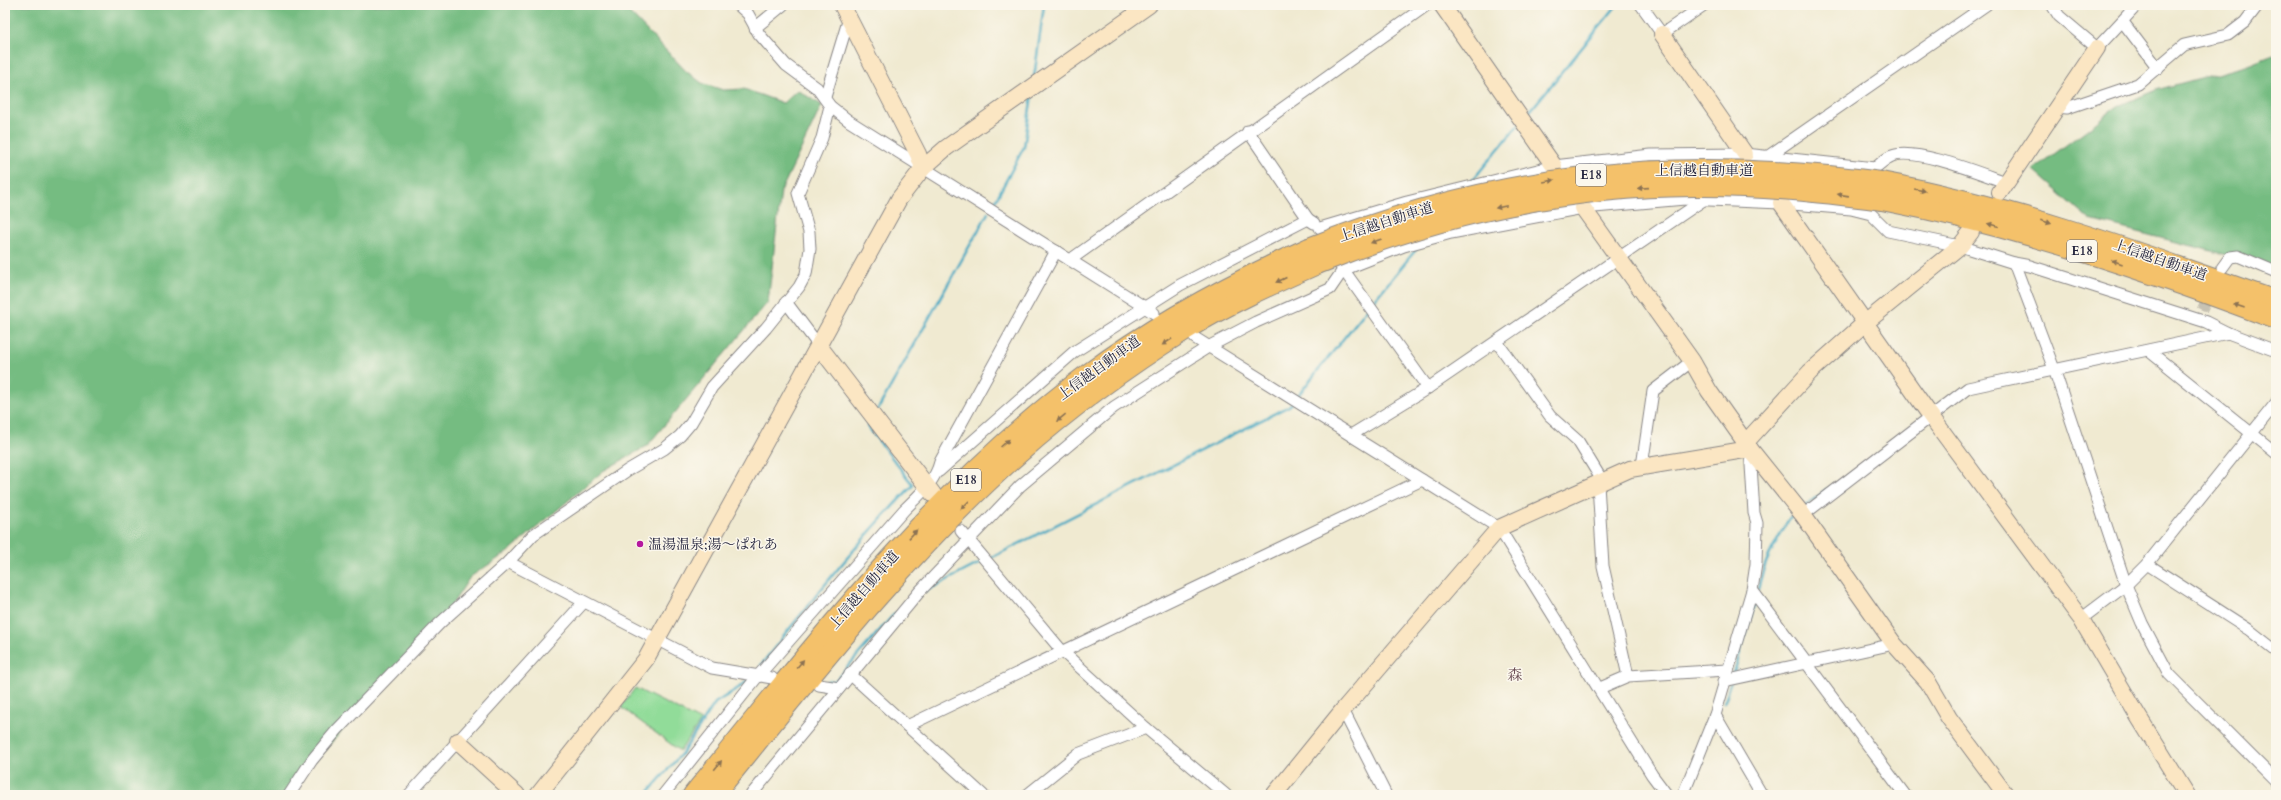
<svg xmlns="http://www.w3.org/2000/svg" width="2281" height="800" viewBox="0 0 2281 800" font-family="Cardo,'Noto Serif JP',serif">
	<rect width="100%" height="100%" fill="#fbf7ec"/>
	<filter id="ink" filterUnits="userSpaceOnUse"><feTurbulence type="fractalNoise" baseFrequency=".025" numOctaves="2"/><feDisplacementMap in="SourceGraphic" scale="8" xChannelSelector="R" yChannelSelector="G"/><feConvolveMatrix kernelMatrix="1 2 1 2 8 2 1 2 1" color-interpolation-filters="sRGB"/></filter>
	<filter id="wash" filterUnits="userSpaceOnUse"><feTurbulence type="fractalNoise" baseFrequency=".012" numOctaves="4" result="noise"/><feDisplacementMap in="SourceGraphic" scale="16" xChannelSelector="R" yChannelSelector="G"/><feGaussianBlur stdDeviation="0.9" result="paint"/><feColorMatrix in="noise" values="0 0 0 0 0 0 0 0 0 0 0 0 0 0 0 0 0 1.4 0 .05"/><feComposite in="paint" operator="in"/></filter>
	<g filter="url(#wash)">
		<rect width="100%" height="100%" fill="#f0ead1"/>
		<!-- green -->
		<path fill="#91dc99" stroke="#5a7f6a" d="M635,688L701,721L680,751L621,707Z"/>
		<!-- forest -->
		<g fill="#74bc81" stroke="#4b6f5e">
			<path d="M5,5H622L687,72L702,83L723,90L744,89L783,103L797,90L822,105L781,191L768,302L647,446L603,471L508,552L470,577L440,623L284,795H5Z"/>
			<path d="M2276,54V270L2251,261L2090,220L2033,170L2118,106L2156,90L2245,66Z"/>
		</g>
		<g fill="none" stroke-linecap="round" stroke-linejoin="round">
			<!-- stream -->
			<g stroke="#42a8c2" stroke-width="2.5">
				<path d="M1034,78L1044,5"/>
				<path d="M1526,116L1617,5"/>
				<path d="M1471,182L1519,124"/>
				<path d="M992,207L1024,147L1032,95"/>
				<path d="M1371,304L1419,246"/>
				<path d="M1296,398L1368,308"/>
				<path d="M877,411L988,213"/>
				<path d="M1804,507L1827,489"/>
				<path d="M989,559L1289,406L1293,402"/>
				<path d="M1758,590C1763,563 1775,543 1789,519L1794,515"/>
				<path d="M926,591L982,562"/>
				<path d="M761,665C810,603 858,541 913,485L868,427L871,422"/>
				<path d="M1733,676L1755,602"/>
				<path d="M827,681H835L895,613"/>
				<path d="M1724,703L1731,683"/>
				<path d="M646,795L683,752L715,703L743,685L750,678"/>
			</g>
		</g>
	</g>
	<g filter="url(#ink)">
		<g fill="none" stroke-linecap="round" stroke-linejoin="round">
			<!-- street-tunnel -->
			<path stroke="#c7c2b3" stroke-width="11" stroke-dasharray="11 5.5" stroke-linecap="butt" d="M2202,310L2211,291"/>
			<defs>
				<g id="street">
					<path d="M738,5L748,14L759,34L786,65L817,88L830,106L849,121L1154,313"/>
					<path d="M1641,5L1662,34L1704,5"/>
					<path d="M2052,5L2059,16L2097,48L2137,5"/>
					<path d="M2123,22L2158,68"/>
					<path d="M755,28L783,5"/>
					<path d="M825,97L849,18"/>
					<path d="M2057,107L2067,108L2138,84L2184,45L2228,35L2245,22L2258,5"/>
					<path d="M1248,131L1308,219L1314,223"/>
					<path d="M1767,157L1986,5"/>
					<path d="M1320,228L1407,202L1554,166L1651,155L1745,154L1875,168C1880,164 1886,158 1892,156C1915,147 1982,174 2005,182"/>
					<path d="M1070,260L1427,5"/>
					<path d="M2014,263L2054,369L2126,585L2142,623L2169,674L2276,781"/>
					<path d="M1340,265L1428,388"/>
					<path d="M2222,268L2230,257L2238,256L2276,272"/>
					<path d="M786,302L819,346"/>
					<path d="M1195,338L1499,528L1652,775L1667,795"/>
					<path d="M1497,342L1550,416L1578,441L1603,482"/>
					<path d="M2149,351L2276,453"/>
					<path d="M1351,435L1428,388L1705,199"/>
					<path d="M1642,466L1653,391L1692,361"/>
					<path d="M939,471L1074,352L1180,285L1308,219"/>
					<path d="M1598,484L1603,566L1628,676"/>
					<path d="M1803,515L1968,388L2228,333"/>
					<path d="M961,531L1062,651L1146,728L1226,795"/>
					<path d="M508,562L712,668L772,678"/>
					<path d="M2147,564L2248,629L2276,651"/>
					<path d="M1752,590L1905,795"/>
					<path d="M2081,619L2126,585L2147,564L2276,403"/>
					<path d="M850,674L983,795"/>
					<path d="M1724,681L1894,644"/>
					<path d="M819,685L839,688"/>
					<path d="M1600,688L1628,676L1727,670"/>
					<path d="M1343,710L1386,795"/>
					<path d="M1715,715L1762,795"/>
					<path d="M907,726L1422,480"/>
					<path d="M289,795L312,760L337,730L440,623L508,562L533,535L628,470L664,449L680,436L691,423L712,387L766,328L799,287L806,274L810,249L809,232L798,193L822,138L830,106"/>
					<path d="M409,795L584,602"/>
					<path d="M663,795L758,676L904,510C919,495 935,482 940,462L1056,251"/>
					<path d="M751,795L920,591L1020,486L1114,407L1208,347L1256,322L1330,289L1343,270L1404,246L1451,233L1583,208L1685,199L1781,203L1851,209L1871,214L1888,231L1960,246L2014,263L2030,266L2206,322L2228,333L2276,351"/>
					<path d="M1027,795L1078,754L1146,728"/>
					<path d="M1683,795L1715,715L1752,590L1756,564L1757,523L1754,513L1750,449"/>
				</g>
				<g id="secondary">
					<path d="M842,5L918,154L923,168"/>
					<path d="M1442,5L1554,166"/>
					<path d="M1662,34L1745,154"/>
					<path d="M2000,192L2097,48"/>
					<path d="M1781,203L1930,415L2081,619L2138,716L2187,795"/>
					<path d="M1583,208L1692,361L1709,391L1750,449L1803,515L1894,644L1928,682L1949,718L2006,795"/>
					<path d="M819,346L933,494"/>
					<path d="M1746,442L1810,372L1865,323L1960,246L1971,232"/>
					<path d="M458,741L517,795"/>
					<path d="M538,795L646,659L899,199L923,168L946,148L1149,5"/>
					<path d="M1274,795L1343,710L1499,528L1630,469L1750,449"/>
				</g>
				<g id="highway">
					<path d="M1881,182C2019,208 2145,255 2276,301"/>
					<path d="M1882,200C2017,226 2147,270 2276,319"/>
					<path d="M693,795C814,646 933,490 1088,374C1157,323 1231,283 1309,248"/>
					<path d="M714,795C810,677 904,555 1018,454C1070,408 1126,367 1185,330C1227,304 1272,284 1317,264"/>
				</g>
			</defs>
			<!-- street casing -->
			<use href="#street" stroke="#898686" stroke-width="13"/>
			<!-- secondary casing -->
			<use href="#secondary" stroke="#898686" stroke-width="18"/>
			<!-- highway casing -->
			<use href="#highway" stroke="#898686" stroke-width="22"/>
			<!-- street -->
			<use href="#street" stroke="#fff" stroke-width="11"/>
			<!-- secondary -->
			<use href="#secondary" stroke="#fbe6c3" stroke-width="16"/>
			<!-- highway -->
			<use href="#highway" stroke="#f4c16a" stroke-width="20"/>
			<defs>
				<g id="highway-bridge">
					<path d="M1309,248C1503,171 1676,155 1881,182"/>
					<path d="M1317,264C1436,216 1563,187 1692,186C1756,185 1819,192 1882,200"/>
				</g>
			</defs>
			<!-- highway-bridge casing -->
			<use href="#highway-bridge" stroke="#898686" stroke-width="22" stroke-linecap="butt"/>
			<!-- highway-bridge -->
			<use href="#highway-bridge" stroke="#f4c16a" stroke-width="20"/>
		</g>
		<!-- one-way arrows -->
		<defs><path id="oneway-solid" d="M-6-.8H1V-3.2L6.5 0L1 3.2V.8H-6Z"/></defs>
		<g fill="#8b7252">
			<use href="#oneway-solid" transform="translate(1549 181) rotate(-10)"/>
			<use href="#oneway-solid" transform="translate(1643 188) rotate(176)"/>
			<use href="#oneway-solid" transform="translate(1920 190) rotate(10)"/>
			<use href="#oneway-solid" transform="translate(1843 195) rotate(-172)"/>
			<use href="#oneway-solid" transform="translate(1501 207) rotate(168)"/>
			<use href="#oneway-solid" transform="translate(2046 222) rotate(17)"/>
			<use href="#oneway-solid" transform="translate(1993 225) rotate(-165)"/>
			<use href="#oneway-solid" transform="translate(1376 241) rotate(160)"/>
			<use href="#oneway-solid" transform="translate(2117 262) rotate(-161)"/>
			<use href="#oneway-solid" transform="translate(1281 280) rotate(155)"/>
			<use href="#oneway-solid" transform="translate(2239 306) rotate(-160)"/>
			<use href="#oneway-solid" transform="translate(1167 342) rotate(147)"/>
			<use href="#oneway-solid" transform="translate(1061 418) rotate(141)"/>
			<use href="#oneway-solid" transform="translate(1005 443) rotate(-42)"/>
			<use href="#oneway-solid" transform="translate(965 505) rotate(135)"/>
			<use href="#oneway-solid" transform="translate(913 534) rotate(-47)"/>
			<use href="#oneway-solid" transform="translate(800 664) rotate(-50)"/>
			<use href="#oneway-solid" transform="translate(718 765) rotate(-51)"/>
		</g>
	</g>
	<!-- markers -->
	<circle fill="#b5179e" stroke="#fbf7ec" stroke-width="1.5" cx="640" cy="544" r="4"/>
	<g text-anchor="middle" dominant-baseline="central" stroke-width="3" stroke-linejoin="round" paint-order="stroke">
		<!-- shield labels -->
		<g fill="#fbf7ec" stroke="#636270" stroke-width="1">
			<rect x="1576" y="164" width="30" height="22" rx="3"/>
			<rect x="2067" y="240" width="30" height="22" rx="3"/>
			<rect x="951" y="469" width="30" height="22" rx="3"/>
		</g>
		<g font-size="13" font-weight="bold" fill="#22223b">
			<text x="1591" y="175">E18</text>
			<text x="2082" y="251">E18</text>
			<text x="966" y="480">E18</text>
		</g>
		<!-- street labels -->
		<g font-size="14" fill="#22223b" stroke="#fbf7ec">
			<text x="1704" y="170">上信越自動車道</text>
			<text transform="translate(1386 222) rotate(-18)">上信越自動車道</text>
			<text transform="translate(2160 260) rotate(19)">上信越自動車道</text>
			<text transform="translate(1099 368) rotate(-36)">上信越自動車道</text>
			<text transform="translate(864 590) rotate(-49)">上信越自動車道</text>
		</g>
		<!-- poi labels -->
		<g font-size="14" fill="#22223b" stroke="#fbf7ec" text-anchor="start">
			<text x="648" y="544">温湯温泉;湯〜ぱれあ</text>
		</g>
		<!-- neighbourhood labels -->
		<g font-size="15" fill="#694c53" stroke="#fbf7ec">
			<text x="1515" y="675">森</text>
		</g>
	</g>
	<!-- margin -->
	<rect width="2281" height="800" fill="none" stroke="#fbf7ec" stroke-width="20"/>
</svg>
